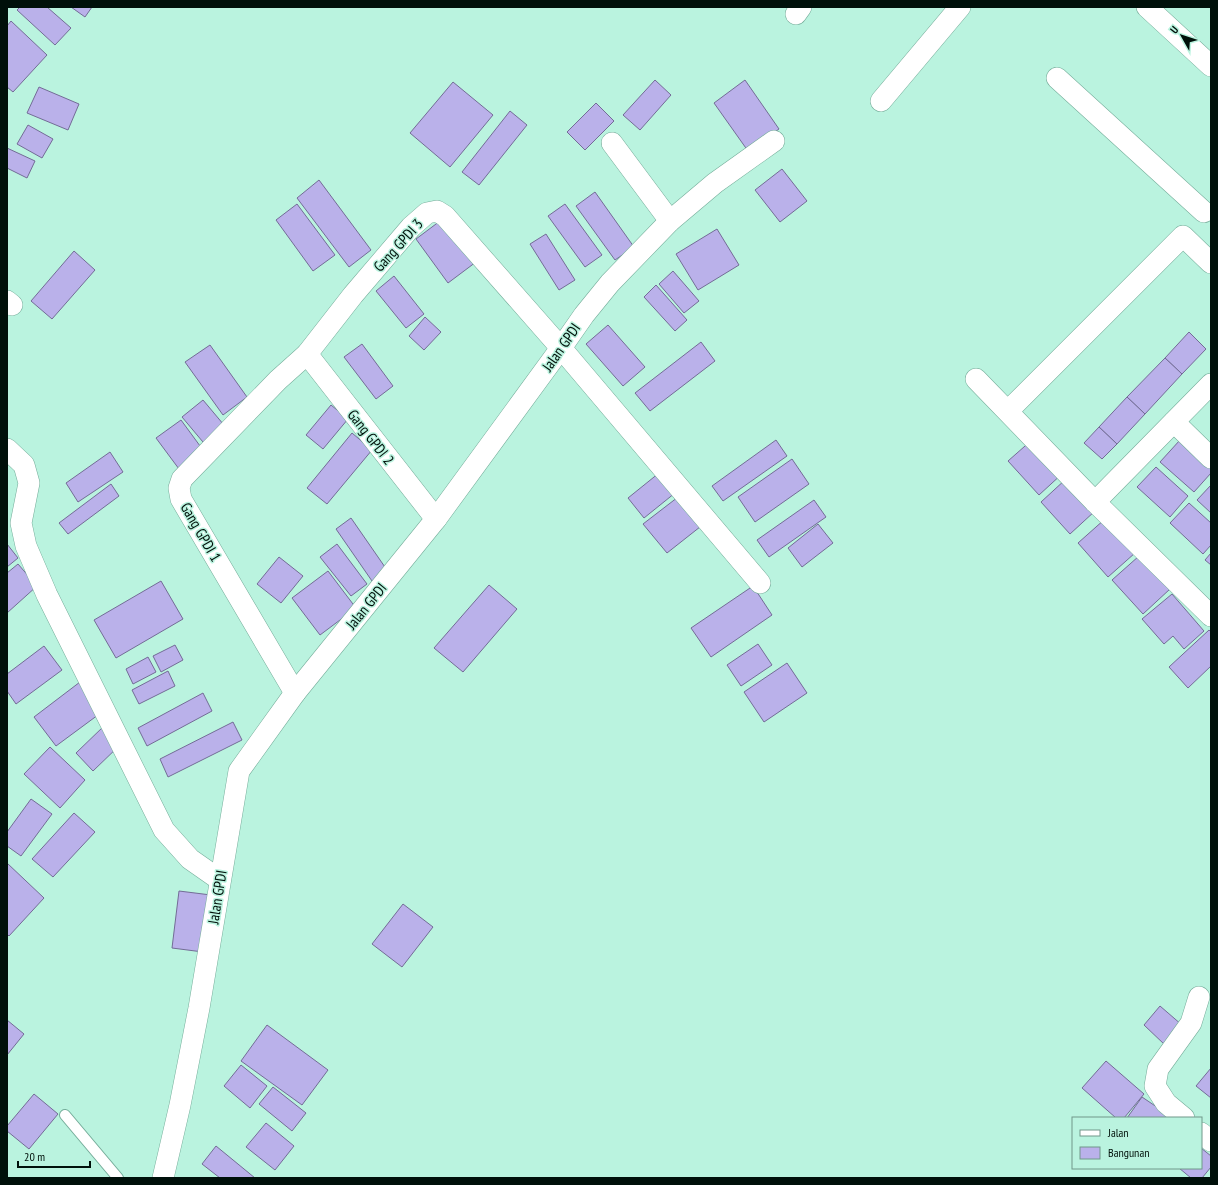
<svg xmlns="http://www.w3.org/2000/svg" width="1218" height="1185" viewBox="0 0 1218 1185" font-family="'PT Sans Narrow',sans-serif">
	<rect width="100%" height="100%" fill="#baf3df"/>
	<!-- building -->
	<g fill="#bab1ea" stroke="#736c96">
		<path d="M20,7H47L71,28L55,45L17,10Z"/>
		<path d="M71,7H92L85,17Z"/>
		<path d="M11,21L47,55L13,92L7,87V26Z"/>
		<path d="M655,80L671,95L640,130L623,115Z"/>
		<path d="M745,80L779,129L748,151L714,103Z"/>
		<path d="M453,82L493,115L450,167L410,133Z"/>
		<path d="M39,87L79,104L68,130L27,113Z"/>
		<path d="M596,103L614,121L585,150L567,132Z"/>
		<path d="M510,111L527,125L479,185L462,172Z"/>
		<path d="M28,125L53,139L42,158L17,144Z"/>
		<path d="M7,148L35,161L27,178L7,168Z"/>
		<path d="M782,169L807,201L780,222L755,190Z"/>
		<path d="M319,180L371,250L349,267L297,198Z"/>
		<path d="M595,192L634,247L615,260L576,206Z"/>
		<path d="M297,204L335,255L313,271L276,220Z"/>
		<path d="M565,204L602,255L585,267L548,216Z"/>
		<path d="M444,218L476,262L448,283L416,239Z"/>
		<path d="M717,229L739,265L698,290L676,254Z"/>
		<path d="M546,234L575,280L559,290L530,244Z"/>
		<path d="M74,251L95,270L52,319L31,301Z"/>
		<path d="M673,271L699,301L684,313L659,284Z"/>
		<path d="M394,276L424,314L406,328L376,291Z"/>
		<path d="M656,285L687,320L675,331L644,297Z"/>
		<path d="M425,317L441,332L424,350L409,336Z"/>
		<path d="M608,325L645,367L623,386L586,344Z"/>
		<path d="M1189,332L1206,349L1182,374L1165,358Z"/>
		<path d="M701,342L715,361L650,411L635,393Z"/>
		<path d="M362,344L393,386L376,399L344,357Z"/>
		<path d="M210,345L247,397L223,415L185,362Z"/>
		<path d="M1165,358L1182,374L1145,414L1127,397Z"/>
		<path d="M1127,397L1145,414L1117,444L1099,427Z"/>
		<path d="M203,400L229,431L208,448L182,417Z"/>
		<path d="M331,405L348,419L323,449L306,435Z"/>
		<path d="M181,420L203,450L179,469L156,438Z"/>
		<path d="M1099,427L1117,444L1102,459L1084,443Z"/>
		<path d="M352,433L372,450L327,504L307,488Z"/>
		<path d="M1033,439L1063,473L1039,495L1008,461Z"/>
		<path d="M776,440L787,456L723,501L712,486Z"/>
		<path d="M1180,440L1211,468V473L1194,492L1160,462Z"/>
		<path d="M110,452L123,472L78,502L66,483Z"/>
		<path d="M792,459L809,484L755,522L738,497Z"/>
		<path d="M1156,467L1188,496L1170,517L1137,487Z"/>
		<path d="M659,473L675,493L644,518L628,498Z"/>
		<path d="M1066,479L1095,511L1070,534L1041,502Z"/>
		<path d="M111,484L119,496L68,534L59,523Z"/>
		<path d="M1211,485V513L1197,500Z"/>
		<path d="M682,494L705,523L667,553L643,524Z"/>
		<path d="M814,500L826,517L769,557L757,540Z"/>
		<path d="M1189,503L1211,523V545L1203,554L1170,523Z"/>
		<path d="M351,518L387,570L372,581L336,529Z"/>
		<path d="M1105,519L1135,553L1108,577L1078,543Z"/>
		<path d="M818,524L833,543L802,567L788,548Z"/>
		<path d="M7,544L18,558L7,567Z"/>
		<path d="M337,544L367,584L351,596L320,557Z"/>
		<path d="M1211,553V565L1205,560Z"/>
		<path d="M1139,556L1170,589L1143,614L1112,580Z"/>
		<path d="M279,557L303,576L281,603L257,584Z"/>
		<path d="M18,564L37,586L7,613V573Z"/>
		<path d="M328,571L356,608L320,635L292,598Z"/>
		<path d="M161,581L183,619L116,658L94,620Z"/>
		<path d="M489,585L517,609L463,672L434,648Z"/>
		<path d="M753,586L772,615L711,657L691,628Z"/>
		<path d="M1172,594L1204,631L1184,649L1173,636L1164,644L1142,619Z"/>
		<path d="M1209,630L1211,632V666L1188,688L1169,667Z"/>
		<path d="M758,644L772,665L741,686L727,665Z"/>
		<path d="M175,645L183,660L161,672L153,656Z"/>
		<path d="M44,646L62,670L16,704L7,691V674Z"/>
		<path d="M148,657L156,672L133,684L126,669Z"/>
		<path d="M787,663L807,693L764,722L744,692Z"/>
		<path d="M168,671L175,686L139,704L132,690Z"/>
		<path d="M80,682L102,712L56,746L34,717Z"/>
		<path d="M203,693L212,711L147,746L138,728Z"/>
		<path d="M233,722L242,740L168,777L160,759Z"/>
		<path d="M104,726L121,744L93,771L76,753Z"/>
		<path d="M50,747L85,780L60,808L24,774Z"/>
		<path d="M31,799L52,814L21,856L7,846V832Z"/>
		<path d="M74,813L95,832L53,877L32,859Z"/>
		<path d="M7,863L44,898L9,936L7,934Z"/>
		<path d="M179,891L211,895L203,952L172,948Z"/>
		<path d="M403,904L433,927L402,967L372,944Z"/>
		<path d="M1160,1006L1182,1025L1165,1045L1144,1025Z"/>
		<path d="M7,1020L24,1034L7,1055Z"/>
		<path d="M267,1025L328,1070L302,1105L241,1061Z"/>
		<path d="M1106,1061L1144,1094L1124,1118H1116L1082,1088Z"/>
		<path d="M241,1065L267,1086L250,1108L224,1086Z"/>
		<path d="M1211,1068V1098L1196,1086Z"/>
		<path d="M273,1087L306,1113L292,1131L259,1104Z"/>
		<path d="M34,1094L58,1114L29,1149L7,1131V1126Z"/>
		<path d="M1142,1097L1173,1118H1127Z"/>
		<path d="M266,1123L294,1146L275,1170L246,1147Z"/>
		<path d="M216,1146L255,1178H220L202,1164Z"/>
		<path d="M1201,1148L1211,1156V1167L1202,1178H1191L1179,1168H1201Z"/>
	</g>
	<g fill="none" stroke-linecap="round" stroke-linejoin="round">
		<defs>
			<path id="lane" d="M65,1115L118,1178"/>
			<g id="street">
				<path d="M1147,7L1211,66"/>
				<path d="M796,14L801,7"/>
				<path d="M1057,78L1204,212"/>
				<path d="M881,101L960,7"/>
				<path d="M612,143L670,221"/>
				<path d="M7,301L12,305"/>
				<path d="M307,354L436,519"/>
				<path d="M976,379L1095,502L1211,616"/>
				<path d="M1008,411L1183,236L1211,263"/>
				<path d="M1174,422L1211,458"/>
				<path d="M7,449L24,465L29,483L21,523L26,546L47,595L164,830L190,859L220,880"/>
				<path d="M1095,502L1211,384"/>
				<path d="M295,693L181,499L179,488L182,479L278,380L307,354L353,295L411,227L427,213L437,211L445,216L561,348L760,583"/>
				<path d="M1184,1118L1166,1103L1155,1086L1158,1069L1191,1023L1199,997"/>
				<path d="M1201,1133L1211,1141"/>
				<path d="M163,1178L180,1105L199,1008L239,771L295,693L436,519L561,348L584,315L610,283L670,221L715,183L774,141"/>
			</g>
		</defs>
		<!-- lane casing -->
		<use href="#lane" stroke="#75ad9a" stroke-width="12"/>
		<!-- street casing -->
		<use href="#street" stroke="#75ad9a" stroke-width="22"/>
		<!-- lane -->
		<use href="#lane" stroke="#fff" stroke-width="10"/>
		<!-- street -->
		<use href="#street" stroke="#fff" stroke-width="21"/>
	</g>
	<g text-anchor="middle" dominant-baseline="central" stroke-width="3" stroke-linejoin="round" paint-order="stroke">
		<!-- street labels -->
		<g font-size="15" fill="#00100a" stroke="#baf3df">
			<text transform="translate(398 245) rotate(-48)">Gang GPDI 3</text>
			<text transform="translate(561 347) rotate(-55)">Jalan GPDI</text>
			<text transform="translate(371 437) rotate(52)">Gang GPDI 2</text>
			<text transform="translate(201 532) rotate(60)">Gang GPDI 1</text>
			<text transform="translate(366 606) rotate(-51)">Jalan GPDI</text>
			<text transform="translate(217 897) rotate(-81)">Jalan GPDI</text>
		</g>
	</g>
	<!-- border -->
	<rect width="1218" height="1185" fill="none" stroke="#00100a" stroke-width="16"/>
	<!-- legend -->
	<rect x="1072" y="1117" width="130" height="52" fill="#baf3df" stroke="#70988a"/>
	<rect x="1080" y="1130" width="20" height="6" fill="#ffffff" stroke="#70988a"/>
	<text x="1108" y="1137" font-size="12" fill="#00100a">Jalan</text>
	<rect x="1080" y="1147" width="20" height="12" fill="#bab1ea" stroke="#70988a"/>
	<text x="1108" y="1157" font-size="12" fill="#00100a">Bangunan</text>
	<!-- north arrow -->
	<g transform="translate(1182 36) rotate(309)" stroke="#baf3df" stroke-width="3" paint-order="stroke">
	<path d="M0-3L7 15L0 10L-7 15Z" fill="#00100a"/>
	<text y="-6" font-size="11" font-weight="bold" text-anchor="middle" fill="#00100a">U</text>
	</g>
	<!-- scale -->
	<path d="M18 1161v6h72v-6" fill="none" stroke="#00100a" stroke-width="2"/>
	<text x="24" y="1161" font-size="12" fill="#00100a" stroke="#baf3df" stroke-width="3" paint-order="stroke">20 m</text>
</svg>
